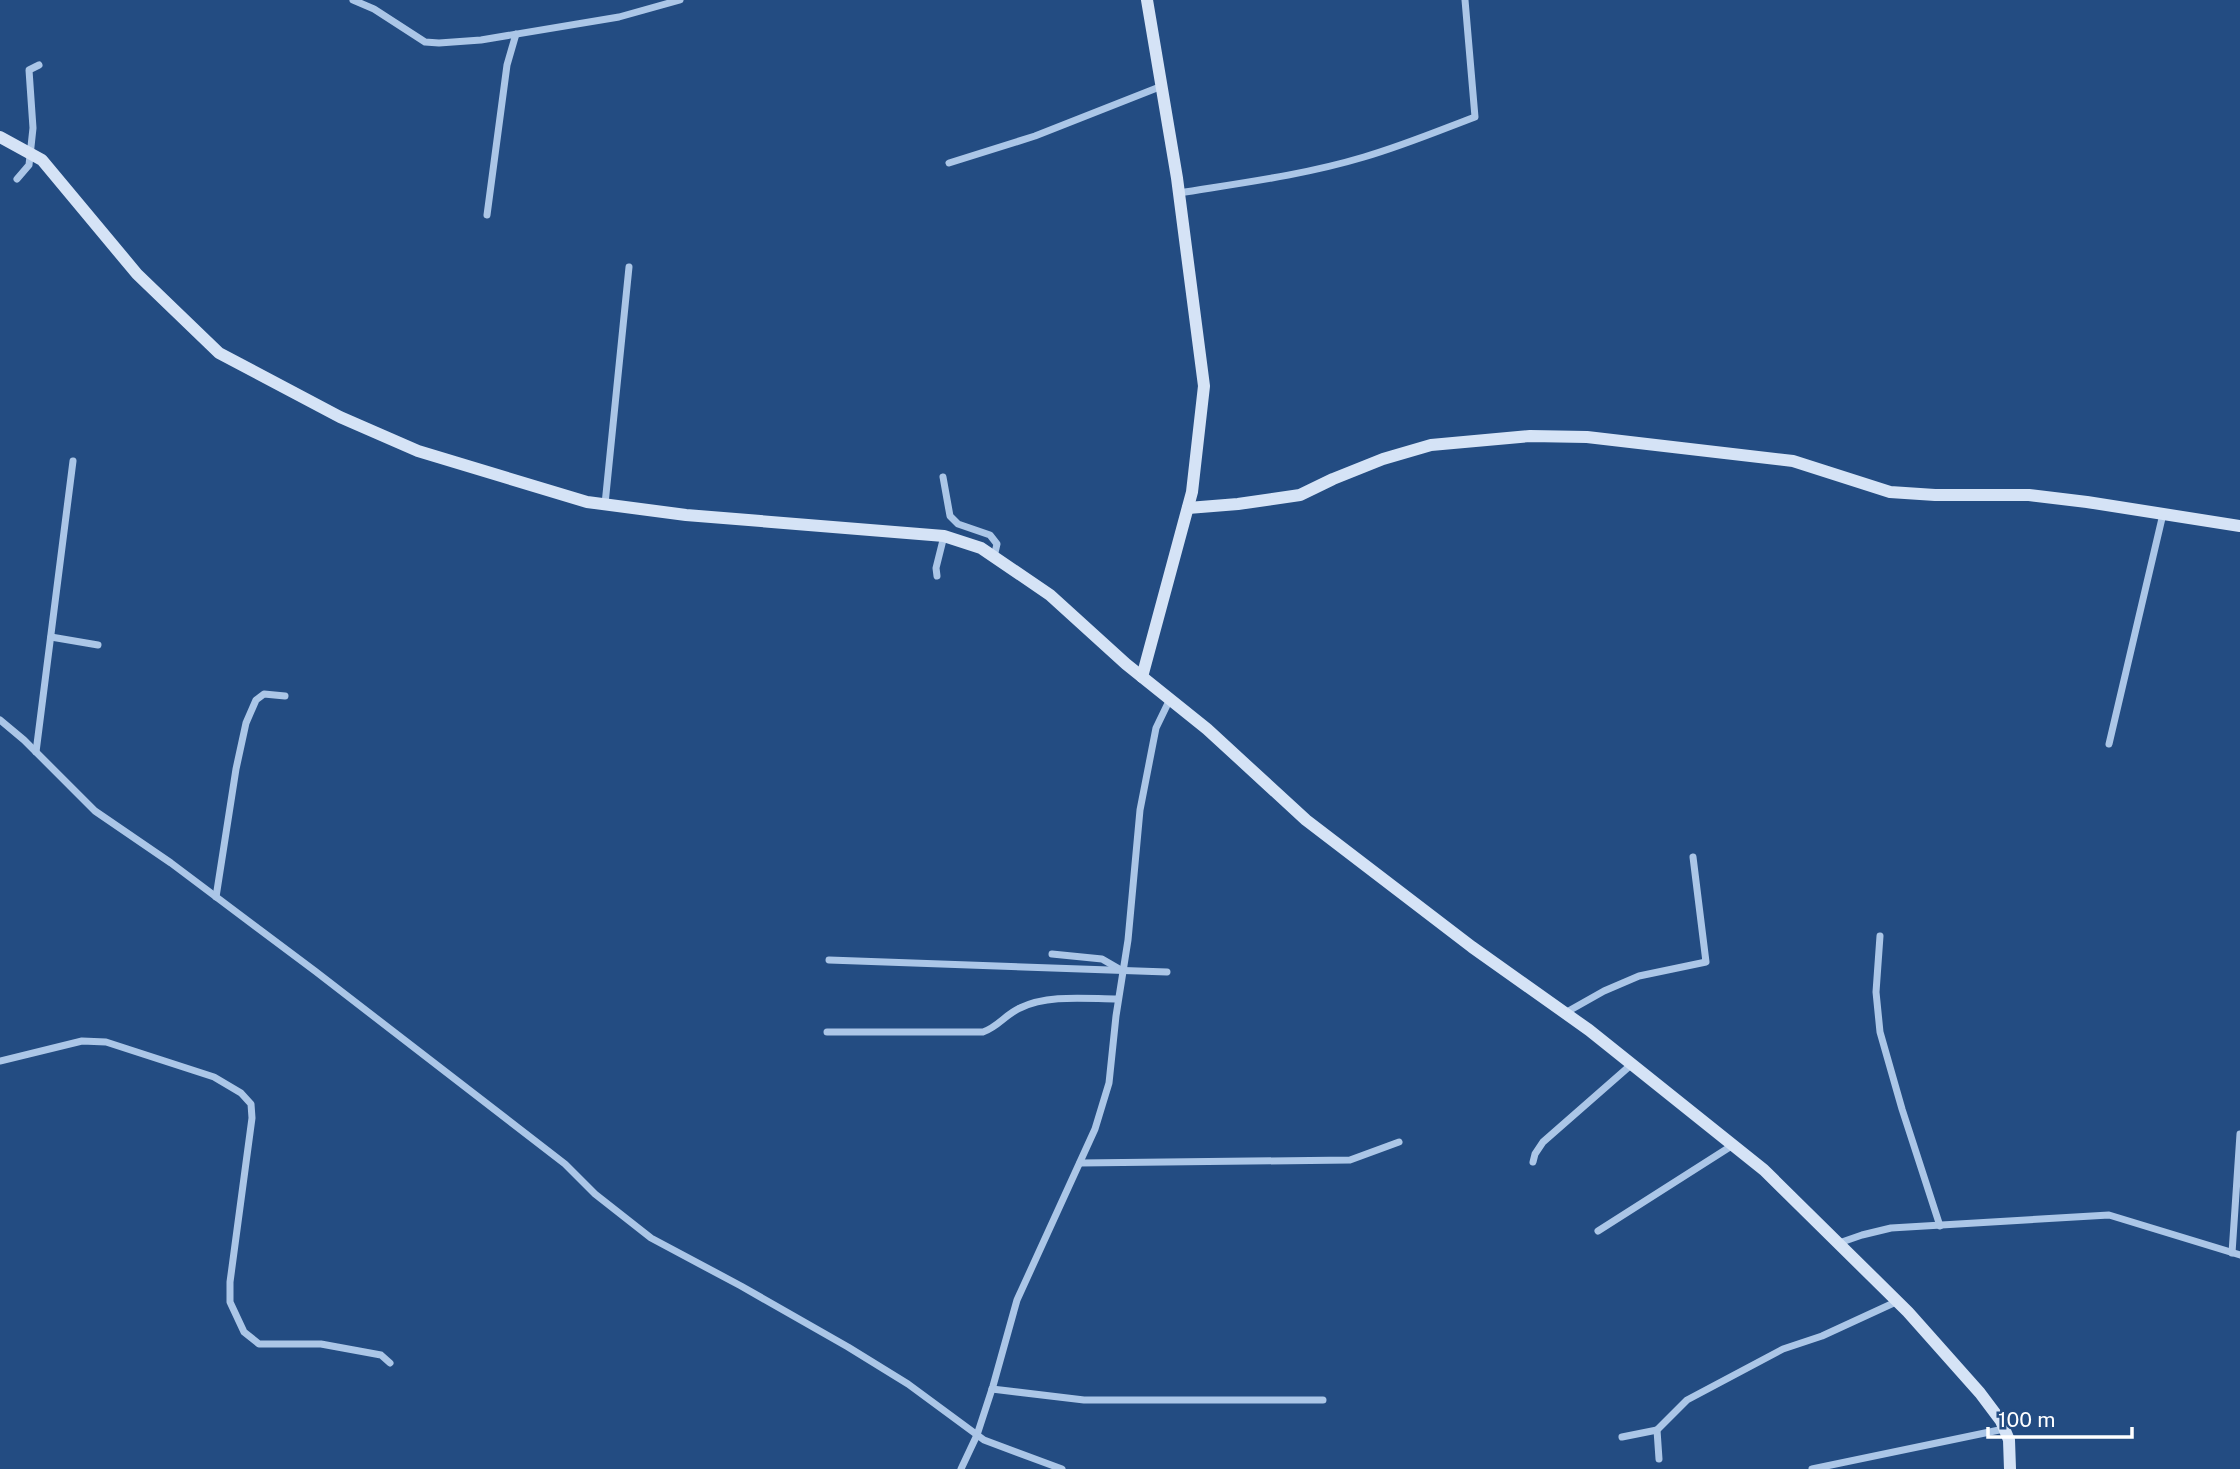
<svg xmlns="http://www.w3.org/2000/svg" width="2240" height="1469" viewBox="0 0 2240 1469" font-family="'Public Sans',sans-serif">
	<rect width="100%" height="100%" fill="#234c82"/>
	<g fill="none" stroke-linecap="round" stroke-linejoin="round">
		<!-- street -->
		<g stroke="#abc6e7" stroke-width="7">
			<path d="M353,0L374,9L425,42L439,43L481,40L619,17L680,0"/>
			<path d="M949,163L1035,136L1162,86"/>
			<path d="M17,179L29,165L33,128L29,70L39,65"/>
			<path d="M1179,193C1241,183 1304,175 1364,157C1402,146 1438,131 1475,117L1465,0"/>
			<path d="M487,215L507,65L516,34"/>
			<path d="M943,477L950,516L958,524L990,535L997,544L994,557"/>
			<path d="M605,504L629,267"/>
			<path d="M937,576L936,568L944,536"/>
			<path d="M51,637L98,645"/>
			<path d="M0,720L24,740L95,811L171,863L315,971L565,1164L595,1194L651,1238L741,1286L848,1347L908,1384L984,1440L1062,1469"/>
			<path d="M2109,744L2163,514"/>
			<path d="M36,752L73,461"/>
			<path d="M216,897L236,769L246,723L256,700L264,694L285,696"/>
			<path d="M1880,936L1876,992L1880,1032L1902,1109L1940,1226"/>
			<path d="M1052,954L1102,959L1121,970"/>
			<path d="M829,960L1167,972"/>
			<path d="M1565,1013L1604,991L1639,976L1706,962L1693,857"/>
			<path d="M827,1032H983C998,1027 1006,1014 1020,1008C1049,994 1087,999 1118,999"/>
			<path d="M0,1061L82,1041L106,1042L214,1077L241,1093L251,1104L252,1118L230,1282V1302L244,1332L259,1344H321L381,1355L390,1363"/>
			<path d="M1533,1162L1535,1154L1543,1142L1632,1064"/>
			<path d="M1080,1163L1350,1160L1399,1142"/>
			<path d="M1598,1231L1733,1145"/>
			<path d="M1839,1243L1862,1235L1891,1228L2109,1215L2240,1255"/>
			<path d="M2232,1253L2240,1134"/>
			<path d="M992,1389L1084,1400H1323"/>
			<path d="M1622,1437L1657,1430"/>
			<path d="M1659,1459L1657,1430L1687,1400L1783,1349L1822,1336L1898,1301"/>
			<path d="M961,1469L977,1435L993,1386L1017,1300L1095,1129L1109,1083L1116,1016L1128,940L1140,810L1156,728L1170,699"/>
			<path d="M1812,1469L2004,1429"/>
		</g>
		<!-- secondary -->
		<g stroke="#d5e3f6" stroke-width="12">
			<path d="M0,137L42,160L137,274L219,353L340,417L418,451L587,502L686,515L944,536L981,548L1050,595L1126,664L1207,729L1306,820L1472,947L1589,1030L1764,1170L1908,1312L1980,1393L2001,1421L2009,1440L2010,1469"/>
			<path d="M1188,508L1238,504L1300,495L1333,479L1383,459L1431,445L1530,436L1587,437L1793,461L1890,492L1935,495H2029L2087,502L2240,526"/>
			<path d="M1142,677L1192,492L1204,386L1177,178L1147,0"/>
		</g>
	</g>
	<!-- scale -->
	<path d="M1988 1427v10h144v-10" fill="none" stroke="#ffffff" stroke-width="3.5"/>
	<text x="1998" y="1427" font-size="21" fill="#ffffff" stroke="#234c82" stroke-width="5" paint-order="stroke">100 m</text>
</svg>
